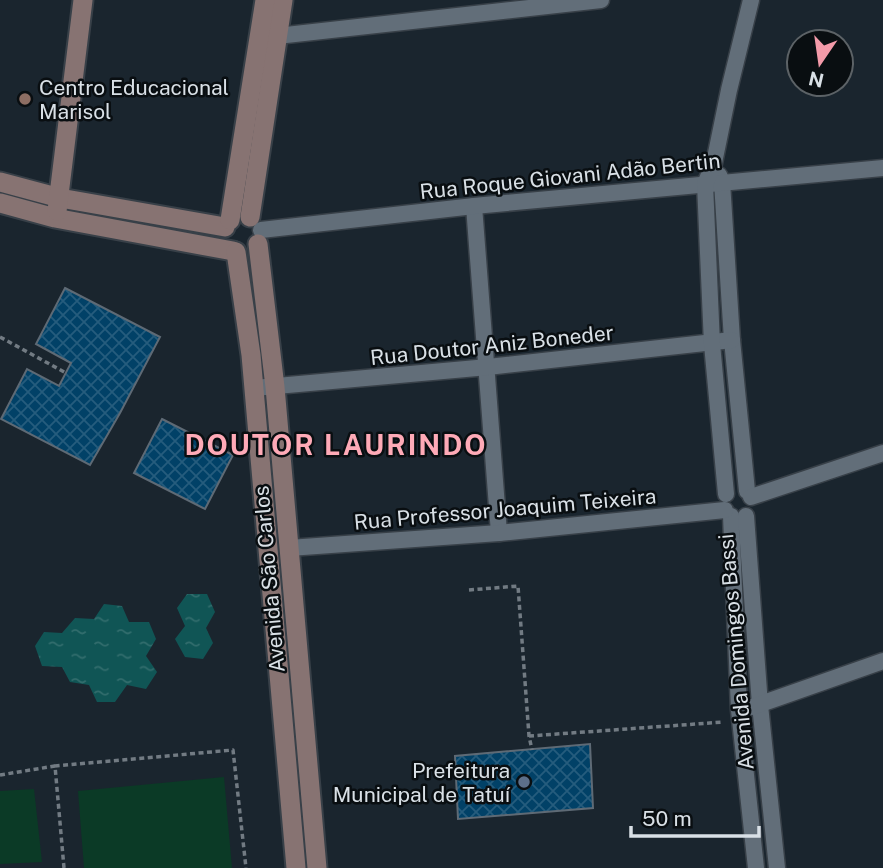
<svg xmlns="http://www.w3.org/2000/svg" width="883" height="868" viewBox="0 0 883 868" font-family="'Public Sans',sans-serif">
	<defs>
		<pattern id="water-ripples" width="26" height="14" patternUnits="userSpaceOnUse" patternTransform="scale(1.75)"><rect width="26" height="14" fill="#105555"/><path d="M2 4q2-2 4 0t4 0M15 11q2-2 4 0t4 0" fill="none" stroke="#326d6d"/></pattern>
		<pattern id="building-cross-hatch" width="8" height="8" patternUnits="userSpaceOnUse" patternTransform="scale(1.75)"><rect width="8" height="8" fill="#014167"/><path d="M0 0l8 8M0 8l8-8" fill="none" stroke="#255c7d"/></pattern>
	</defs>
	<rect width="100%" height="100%" fill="#1a252e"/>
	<!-- pitch -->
	<g fill="#0b3a26">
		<path d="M224,777L232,868H84L78,791Z"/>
		<path d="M34,789L42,862L0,864V791Z"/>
	</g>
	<!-- water -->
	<g fill="url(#water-ripples)">
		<path d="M187,594H207L215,612L206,628L213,643L203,659L185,657L175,639L185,626L177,608Z"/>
		<path d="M104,604L122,606L129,622H149L156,639L146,656L157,672L146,689L127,685L115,702H97L89,685L70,682L62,667L42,666L35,646L44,632L62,633L75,618L94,619Z"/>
	</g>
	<!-- building -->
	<g fill="url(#building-cross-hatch)" stroke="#5e6a75" stroke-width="2">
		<path d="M65,288L160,337L120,413L90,465L1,419L27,369L59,386L71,363L36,344Z"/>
		<path d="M162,419L233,455L205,509L134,473Z"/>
		<path d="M590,744L593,808L458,819L455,756Z"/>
	</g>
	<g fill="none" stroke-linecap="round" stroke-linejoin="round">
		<defs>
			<g id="minor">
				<path d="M267,33L277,36L601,0"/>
				<path d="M719,175L722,182L732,340L747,491"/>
				<path d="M474,206L499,533"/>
				<path d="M261,230L474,206L883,168"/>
				<path d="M254,388L488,367L732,340"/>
				<path d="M726,494L712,344L705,184L714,163L729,90L751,0"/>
				<path d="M751,497L883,453"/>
				<path d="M731,516L739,710L756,868"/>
				<path d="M746,516L760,705L777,868"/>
				<path d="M289,548L499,533L725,510"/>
				<path d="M752,707L883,661"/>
			</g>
			<g id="secondary">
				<path d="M0,182L60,198L225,227"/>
				<path d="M0,203L55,218L233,251"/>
				<path d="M57,211L83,0"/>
				<path d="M250,217L283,0"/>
				<path d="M230,220L265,0"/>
				<path d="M258,244L275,387L317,868"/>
				<path d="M236,252L251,355L296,868"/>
			</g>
		</defs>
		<!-- minor casing -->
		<use href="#minor" stroke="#384048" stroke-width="19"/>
		<!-- secondary casing -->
		<use href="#secondary" stroke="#384048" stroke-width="23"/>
		<!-- path -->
		<g stroke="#727b83" stroke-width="3.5" stroke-dasharray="5 3.5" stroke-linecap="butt">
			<path d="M0,337L66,373"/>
			<path d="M469,590L518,586L529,736L532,750"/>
			<path d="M529,736L724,722"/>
			<path d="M0,775L55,766"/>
			<path d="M64,868L55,766L233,750L246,868"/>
		</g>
		<!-- minor -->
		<use href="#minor" stroke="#626e79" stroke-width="16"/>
		<!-- secondary -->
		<use href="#secondary" stroke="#877372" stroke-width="19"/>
	</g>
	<!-- markers -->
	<circle fill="#8d6e63" stroke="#090e11" stroke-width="2.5" cx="25" cy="99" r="7"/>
	<circle fill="#5c6f8a" stroke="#090e11" stroke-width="2.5" cx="524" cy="782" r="7"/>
	<g text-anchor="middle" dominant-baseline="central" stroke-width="5" stroke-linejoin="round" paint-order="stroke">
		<!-- poi labels -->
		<g font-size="21" fill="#d9e0e6" stroke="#090e11" text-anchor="start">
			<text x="39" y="87">Centro Educacional<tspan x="39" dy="24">Marisol</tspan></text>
			<text x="510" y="770" text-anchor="end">Prefeitura<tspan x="510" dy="24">Municipal de Tatuí</tspan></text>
		</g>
		<!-- street labels -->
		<g font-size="21" fill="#d9e0e6" stroke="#090e11">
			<text transform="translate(570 176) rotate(-6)">Rua Roque Giovani Adão Bertin</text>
			<text transform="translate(492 345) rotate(-6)">Rua Doutor Aniz Boneder</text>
			<text transform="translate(505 509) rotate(-5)">Rua Professor Joaquim Teixeira</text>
			<text transform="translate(269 579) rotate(-95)">Avenida São Carlos</text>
			<text transform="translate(736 652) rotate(-95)">Avenida Domingos Bassi</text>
		</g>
		<!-- district labels -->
		<g font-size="28" font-weight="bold" letter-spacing="2" fill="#feaab7" stroke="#090e11">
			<text x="336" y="444">DOUTOR LAURINDO</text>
		</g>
	</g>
	<!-- north arrow -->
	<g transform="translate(820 63) rotate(193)"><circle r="33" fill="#090e11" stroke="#5c6266" stroke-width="2"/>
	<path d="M0-5L12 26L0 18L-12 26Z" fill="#f39aa9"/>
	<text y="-10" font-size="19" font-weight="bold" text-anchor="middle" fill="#d9e0e6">N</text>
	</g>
	<!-- scale -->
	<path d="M631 826v10h128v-10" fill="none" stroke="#d9e0e6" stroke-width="3.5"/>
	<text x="642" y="826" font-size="21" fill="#d9e0e6" stroke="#090e11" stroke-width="5" paint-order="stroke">50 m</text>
</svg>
